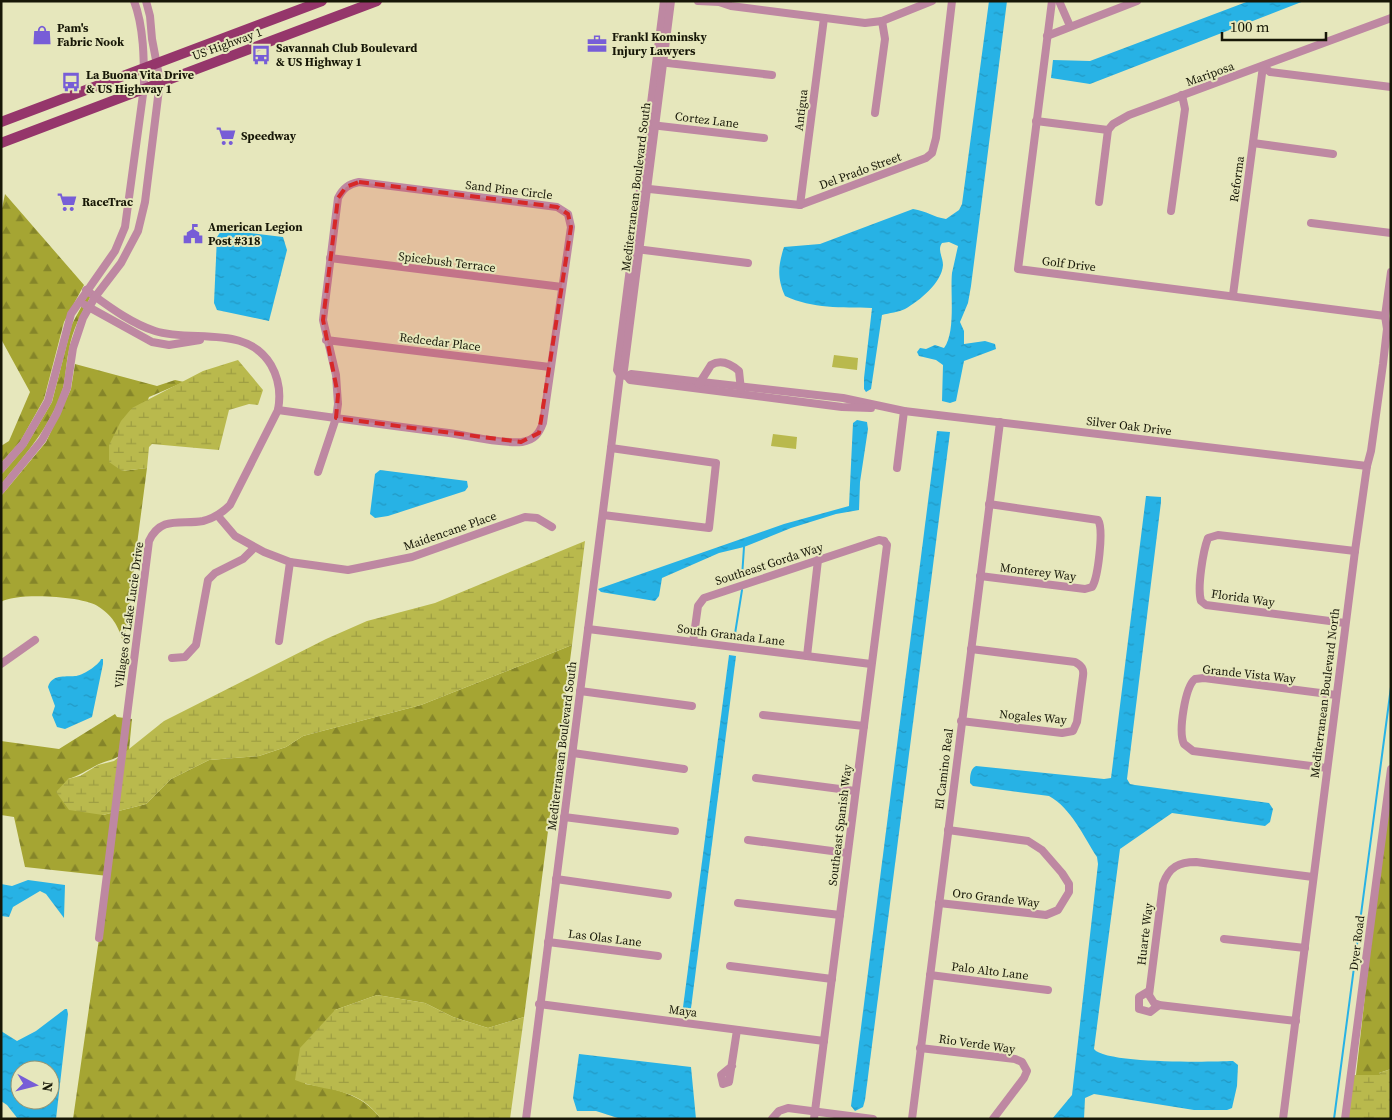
<svg xmlns="http://www.w3.org/2000/svg" width="1392" height="1120" viewBox="0 0 1392 1120" font-family="'Source Serif 4',serif">
	<defs>
		<pattern id="forest-firs" width="22" height="20" patternUnits="userSpaceOnUse" patternTransform="scale(1.25)"><rect width="22" height="20" fill="#a5a533"/><path d="M5 1l3.5 6h-7zM16 11l3.5 6h-7z" fill="#858529"/></pattern>
		<pattern id="wetland-marsh" width="20" height="14" patternUnits="userSpaceOnUse" patternTransform="scale(1.25)"><rect width="20" height="14" fill="#b9b94d"/><path d="M1 5h8M5 5V1M11 12h8M15 12V8" fill="none" stroke="#9e9e42"/></pattern>
		<pattern id="water-ripples" width="26" height="14" patternUnits="userSpaceOnUse" patternTransform="scale(1.25)"><rect width="26" height="14" fill="#27b2e5"/><path d="M2 4q2-2 4 0t4 0M15 11q2-2 4 0t4 0" fill="none" stroke="#2298c3"/></pattern>
	</defs>
	<rect width="100%" height="100%" fill="#e6e7bc"/>
	<!-- forest -->
	<g fill="url(#forest-firs)">
		<path d="M5,194L84,285L64,322L44,399L20,442L1,463V446L9,441L30,392L1,339V213Z"/>
		<path d="M90,291L92,294C82,312 72,330 69,350C66,362 66,376 63,388C51,426 26,454 1,484V475L26,446L52,402L72,324Z"/>
		<path d="M75,364L157,386L175,380L184,382L149,397L122,471L147,468L124,644C118,627 115,618 99,607C85,596 16,592 1,602V496L46,442L71,389Z"/>
		<path d="M572,645L524,1017L488,1028L453,1017L425,1003L377,995L335,1010L305,1084C334,1088 363,1094 381,1119H73L108,876L25,867L14,817L1,815V741L59,749L115,714L117,717L132,719L129,750C115,760 111,759 97,765C87,770 79,776 68,779L103,815L146,804L171,779L209,760L259,756L286,747L303,736L421,705Z"/>
		<path d="M1391,766V1069L1379,1073L1381,1075H1356Z"/>
	</g>
	<!-- wetland -->
	<g fill="url(#wetland-marsh)">
		<path d="M238,360L263,390L258,405L249,404L229,410L219,450L152,444L149,447L147,468L122,471L109,462V445L121,421L132,408L203,371Z"/>
		<path d="M585,541L572,645L421,705L303,736L286,747L259,756L209,760L171,779L146,804L103,815L69,810L56,792L68,779L80,776L98,765L114,761L164,721L326,639L367,621L435,603Z"/>
		<path d="M377,995L425,1003L453,1017L488,1028L524,1017L510,1119H381C358,1086 328,1093 295,1080L300,1048L335,1010Z"/>
		<path d="M1391,1069V1119H1346L1351,1075H1380L1379,1073Z"/>
	</g>
	<!-- pitch -->
	<g fill="#b9b94d">
		<path d="M834,355L858,358L857,370L832,367Z"/>
		<path d="M773,434L797,437L796,449L771,446Z"/>
	</g>
	<!-- water -->
	<g fill="url(#water-ripples)" fill-rule="evenodd">
		<path d="M989,1H1007L971,286L968,303L960,322L964,331V344L985,341L995,344L996,349L964,361L956,401L950,403L942,401L943,365L936,360L919,356L917,352L920,348L926,349L935,345L944,348C956,332 950,293 952,273C954,264 956,255 958,246L949,242L942,243C937,250 943,257 943,265C942,283 919,301 905,309C899,312 889,313 882,315L871,389L866,392L864,389V378L872,308C841,307 813,309 785,296C777,278 778,266 784,247L820,244L913,209C927,211 933,217 946,219L959,210L962,204Z"/>
		<path d="M1249,1H1304L1090,84L1051,78L1053,60L1090,61Z"/>
		<path d="M225,230L283,237L287,250L269,321L217,310L214,303L217,237L221,231Z"/>
		<path d="M857,420L867,422L868,429L860,482L859,510L836,514L791,528L744,547L719,553L662,578L659,596L655,601L601,592L598,589L784,524L849,506L853,423Z"/>
		<path d="M937,431L950,432L865,1100L863,1107L855,1111L851,1106Z"/>
		<path d="M380,470L467,481L468,487L465,491L388,516L375,518L370,514L375,474Z"/>
		<path d="M1146,496L1161,497V502L1127,779L1130,784L1135,785L1269,803L1273,809L1270,822L1265,826L1172,813L1120,849L1094,1049C1105,1064 1211,1062 1233,1061L1238,1065L1237,1086L1232,1108L1227,1110H1194L1094,1094L1085,1098L1084,1119H1052L1072,1095L1098,864L1097,857C1084,837 1071,808 1049,796L973,786L970,783C970,777 970,769 976,766L1104,779L1111,778Z"/>
		<path d="M729,655L736,656L690,1016L682,1015Z"/>
		<path d="M101,659H103V664L92,717L65,729L57,727L52,715L55,706L48,687C52,674 64,677 75,676C82,676 99,665 101,659Z"/>
		<path d="M28,880L65,885L64,918L46,894L40,891L13,907L9,917L1,916V884L12,886Z"/>
		<path d="M65,1009H67L68,1014L56,1119H18L7,1105L1,1101V1031L17,1041L36,1031ZM20,1070H50V1100H20Z"/>
		<path d="M579,1054L691,1067L696,1119H621L596,1111H577L573,1098Z"/>
	</g>
	<g fill="none" stroke-linecap="round" stroke-linejoin="round">
		<!-- stream -->
		<g stroke="#27b2e5" stroke-width="2">
			<path d="M742,577L744,547"/>
			<path d="M734,640L742,590"/>
			<path d="M1334,1119L1391,687"/>
		</g>
		<!-- minor -->
		<g stroke="#be88a2" stroke-width="8">
			<path d="M698,1L719,2L731,6L865,23L882,21L932,1"/>
			<path d="M1052,1L1018,269L1385,316"/>
			<path d="M1059,1L1070,26"/>
			<path d="M1047,36L1137,1"/>
			<path d="M659,62L772,75"/>
			<path d="M1263,66L1270,72L1391,87"/>
			<path d="M875,113L885,39L882,21"/>
			<path d="M1036,121L1108,130L1113,124L1129,115L1391,18"/>
			<path d="M651,125L764,138"/>
			<path d="M1253,143L1333,154"/>
			<path d="M640,188L800,205L926,158L932,153L936,138L952,1"/>
			<path d="M1099,202L1108,130"/>
			<path d="M800,205L824,18"/>
			<path d="M1171,211L1185,109L1182,95"/>
			<path d="M1311,223L1391,233"/>
			<path d="M636,249L748,263"/>
			<path d="M330,258L562,287"/>
			<path d="M86,290C107,305 130,323 155,331C193,343 247,324 271,365C279,379 281,394 278,410L230,505C222,513 215,518 203,521C182,525 161,515 149,541L99,938"/>
			<path d="M1233,295L1263,66"/>
			<path d="M85,305L152,342L169,345L200,340"/>
			<path d="M326,340L550,367"/>
			<path d="M620,375L627,376L631,374L843,398L904,411L1367,466"/>
			<path d="M620,375L617,370L664,1"/>
			<path d="M627,376L630,380L842,407L871,408"/>
			<path d="M699,384L711,365C721,359 731,364 739,371L741,390"/>
			<path d="M278,410C335,418 392,426 449,433C470,436 501,444 522,442C534,440 539,434 543,423L571,227L568,214L557,207L359,182C349,184 343,188 338,198L323,320L336,375L338,404L336,418L318,472"/>
			<path d="M897,468L904,411"/>
			<path d="M1,469L23,444L48,401L71,314L115,251L125,227L144,87C144,60 144,27 134,1"/>
			<path d="M1,490L42,440L57,413L67,388L73,348L83,318L95,297L121,263L138,231L145,202L160,81L152,39L150,16L146,1"/>
			<path d="M603,515L709,528L716,463L611,448"/>
			<path d="M218,516L235,536L264,552L290,562L348,570L412,557L525,517L537,518L552,527"/>
			<path d="M980,576L1085,589L1092,587C1098,578 1104,529 1098,520L989,504"/>
			<path d="M1345,623L1206,605L1201,601C1197,588 1203,551 1208,538L1218,535L1355,551"/>
			<path d="M588,629L871,664"/>
			<path d="M279,641L290,562"/>
			<path d="M693,642L698,606L704,598L879,540L884,541"/>
			<path d="M807,656L818,560"/>
			<path d="M172,658L185,657L196,645L208,580L215,573L243,559L254,548"/>
			<path d="M1,664L35,640"/>
			<path d="M580,691L692,706"/>
			<path d="M763,715L864,726"/>
			<path d="M961,721L1062,733L1073,731L1077,722L1083,676C1084,669 1082,666 1075,662L971,649"/>
			<path d="M573,753L684,769"/>
			<path d="M1327,768L1193,751L1184,744C1178,732 1185,687 1195,679L1204,678L1336,695"/>
			<path d="M756,778L855,791"/>
			<path d="M564,817L675,831"/>
			<path d="M748,840L847,853"/>
			<path d="M556,879L668,895"/>
			<path d="M738,903L840,915"/>
			<path d="M939,903L1046,915L1058,910L1069,892V884L1062,873L1042,850L1028,841L948,830"/>
			<path d="M1224,939L1305,948"/>
			<path d="M548,942L658,956"/>
			<path d="M730,966L832,979"/>
			<path d="M930,975L1048,990"/>
			<path d="M1149,991L1139,997V1009L1150,1012L1159,1005"/>
			<path d="M539,1004L824,1041"/>
			<path d="M1296,1021L1159,1005L1154,1003L1149,995L1163,884C1169,867 1179,862 1196,862L1313,877"/>
			<path d="M920,1048L1015,1059L1022,1062L1027,1071L1024,1078L993,1119"/>
			<path d="M732,1066L721,1075L723,1084L729,1082L737,1030"/>
			<path d="M526,1119L611,448L620,375L624,370L671,1"/>
			<path d="M772,1119L779,1111L788,1108L873,1119"/>
			<path d="M814,1119L887,545L884,541"/>
			<path d="M912,1119L1000,422"/>
			<path d="M1283,1119L1355,551L1367,466L1371,451L1383,364L1387,329L1385,316L1391,272"/>
			<path d="M1345,1119L1391,769"/>
		</g>
		<!-- major -->
		<g stroke="#95366b" stroke-width="10">
			<path d="M1,122L322,1"/>
			<path d="M1,143L377,1"/>
		</g>
	</g>
	<!-- marked area -->
	<path fill="#d62828" fill-opacity="0.2" stroke="#d62828" stroke-width="4" stroke-dasharray="10 6" stroke-linejoin="round" d="M359,182L557,207L568,214L571,227L539,433L521,442L336,418L338,395L323,320L338,198L346,187Z"/>
	<!-- icons -->
	<defs>
		<symbol id="shop-bare" viewBox="-9 -9 18 18"><path d="M-5-2.5h2.3a2.7 3.5 0 0 1 5.4 0H5L5.5 6h-11ZM-1.5-2.5h3a1.5 2.3 0 0 0-3 0Z" fill="#775dd7" stroke="#e6e7bc" stroke-width="2.5" paint-order="stroke"/></symbol>
		<symbol id="office-bare" viewBox="-9 -9 18 18"><path d="M-6-3h4V-5.5h4V-3h4V5H-6ZM-1-4.5V-3h2v-1.5ZM-6 0V1H6V0Z" fill="#775dd7" stroke="#e6e7bc" stroke-width="2.5" paint-order="stroke"/></symbol>
		<symbol id="bus-bare" viewBox="-9 -9 18 18"><path d="M-5-6H5V4H4V6H2V4H-2V6H-4V4H-5ZM-3.5-4V0h7V-4ZM-3.5 1.2v1.5H-2V1.2ZM2 1.2v1.5H3.5V1.2Z" fill="#775dd7" stroke="#e6e7bc" stroke-width="2.5" paint-order="stroke"/></symbol>
		<symbol id="supermarket-bare" viewBox="-9 -9 18 18"><path d="M-6-5.5h2.5l.6 2H6L4.5 2H-2.5L-4.4-4H-6ZM-1.5 3.2a1.3 1.3 0 1 0 .1 0ZM3 3.2a1.3 1.3 0 1 0 .1 0Z" fill="#775dd7" stroke="#e6e7bc" stroke-width="2.5" paint-order="stroke"/></symbol>
		<symbol id="civic-bare" viewBox="-9 -9 18 18"><path d="M-.6-6.5H3V-4.5H.6V-3L4-1V1h2V6H-6V1h2V-1L-.6-3ZM-1.2 2.5V6h2.4V2.5Z" fill="#775dd7" stroke="#e6e7bc" stroke-width="2.5" paint-order="stroke"/></symbol>
	</defs>
	<g fill-rule="evenodd">
		<use href="#shop-bare" x="28" y="21" width="28" height="28"/>
		<use href="#office-bare" x="583" y="30" width="28" height="28"/>
		<use href="#bus-bare" x="247" y="41" width="28" height="28"/>
		<use href="#bus-bare" x="57" y="68" width="28" height="28"/>
		<use href="#supermarket-bare" x="212" y="122" width="28" height="28"/>
		<use href="#supermarket-bare" x="53" y="188" width="28" height="28"/>
		<use href="#civic-bare" x="179" y="220" width="28" height="28"/>
	</g>
	<g text-anchor="middle" dominant-baseline="central" stroke-width="4" stroke-linejoin="round" paint-order="stroke">
		<!-- poi labels -->
		<g font-size="12" font-weight="bold" fill="#171707" stroke="#e6e7bc" text-anchor="start">
			<text x="57" y="28">Pam's<tspan x="57" dy="14">Fabric Nook</tspan></text>
			<text x="612" y="37">Frankl Kominsky<tspan x="612" dy="14">Injury Lawyers</tspan></text>
			<text x="276" y="48">Savannah Club Boulevard<tspan x="276" dy="14">&amp; US Highway 1</tspan></text>
			<text x="86" y="75">La Buona Vita Drive<tspan x="86" dy="14">&amp; US Highway 1</tspan></text>
			<text x="241" y="136">Speedway</text>
			<text x="82" y="202">RaceTrac</text>
			<text x="208" y="227">American Legion<tspan x="208" dy="14">Post #318</tspan></text>
		</g>
		<!-- street labels -->
		<g font-size="12" fill="#171707" stroke="#e6e7bc">
			<text transform="translate(227 44) rotate(-20)">US Highway 1</text>
			<text transform="translate(1210 74) rotate(-20)">Mariposa</text>
			<text transform="translate(801 110) rotate(-83)">Antigua</text>
			<text transform="translate(707 120) rotate(7)">Cortez Lane</text>
			<text transform="translate(860 171) rotate(-20)">Del Prado Street</text>
			<text transform="translate(1237 179) rotate(-82)">Reforma</text>
			<text transform="translate(636 187) rotate(-83)">Mediterranean Boulevard South</text>
			<text transform="translate(509 190) rotate(7)">Sand Pine Circle</text>
			<text transform="translate(447 262) rotate(7)">Spicebush Terrace</text>
			<text transform="translate(1069 264) rotate(7)">Golf Drive</text>
			<text transform="translate(440 342) rotate(7)">Redcedar Place</text>
			<text transform="translate(1129 426) rotate(7)">Silver Oak Drive</text>
			<text transform="translate(450 531) rotate(-19)">Maidencane Place</text>
			<text transform="translate(769 564) rotate(-18)">Southeast Gorda Way</text>
			<text transform="translate(1038 572) rotate(7)">Monterey Way</text>
			<text transform="translate(1243 598) rotate(8)">Florida Way</text>
			<text transform="translate(129 615) rotate(-82)">Villages of Lake Lucie Drive</text>
			<text transform="translate(731 635) rotate(7)">South Granada Lane</text>
			<text transform="translate(1249 674) rotate(6)">Grande Vista Way</text>
			<text transform="translate(1325 693) rotate(-83)">Mediterranean Boulevard North</text>
			<text transform="translate(1033 717) rotate(5)">Nogales Way</text>
			<text transform="translate(562 746) rotate(-83)">Mediterranean Boulevard South</text>
			<text transform="translate(944 769) rotate(-83)">El Camino Real</text>
			<text transform="translate(840 825) rotate(-83)">Southeast Spanish Way</text>
			<text transform="translate(996 898) rotate(7)">Oro Grande Way</text>
			<text transform="translate(1145 934) rotate(-83)">Huarte Way</text>
			<text transform="translate(605 938) rotate(7)">Las Olas Lane</text>
			<text transform="translate(1357 943) rotate(-83)">Dyer Road</text>
			<text transform="translate(990 971) rotate(7)">Palo Alto Lane</text>
			<text transform="translate(683 1011) rotate(8)">Maya</text>
			<text transform="translate(977 1044) rotate(8)">Rio Verde Way</text>
		</g>
	</g>
	<!-- border -->
	<rect width="1392" height="1120" fill="none" stroke="#171707" stroke-width="5"/>
	<!-- north arrow -->
	<g transform="translate(35 1085) rotate(97)"><circle r="24" fill="#e6e7bc" stroke="#939474"/>
	<path d="M0-4L9 19L0 12L-9 19Z" fill="#775dd7"/>
	<text y="-8" font-size="14" font-weight="bold" text-anchor="middle" fill="#171707">N</text>
	</g>
	<!-- scale -->
	<path d="M1222 32v8h104v-8" fill="none" stroke="#171707" stroke-width="2.5"/>
	<text x="1230" y="32" font-size="15" fill="#171707" stroke="#e6e7bc" stroke-width="4" paint-order="stroke">100 m</text>
</svg>
